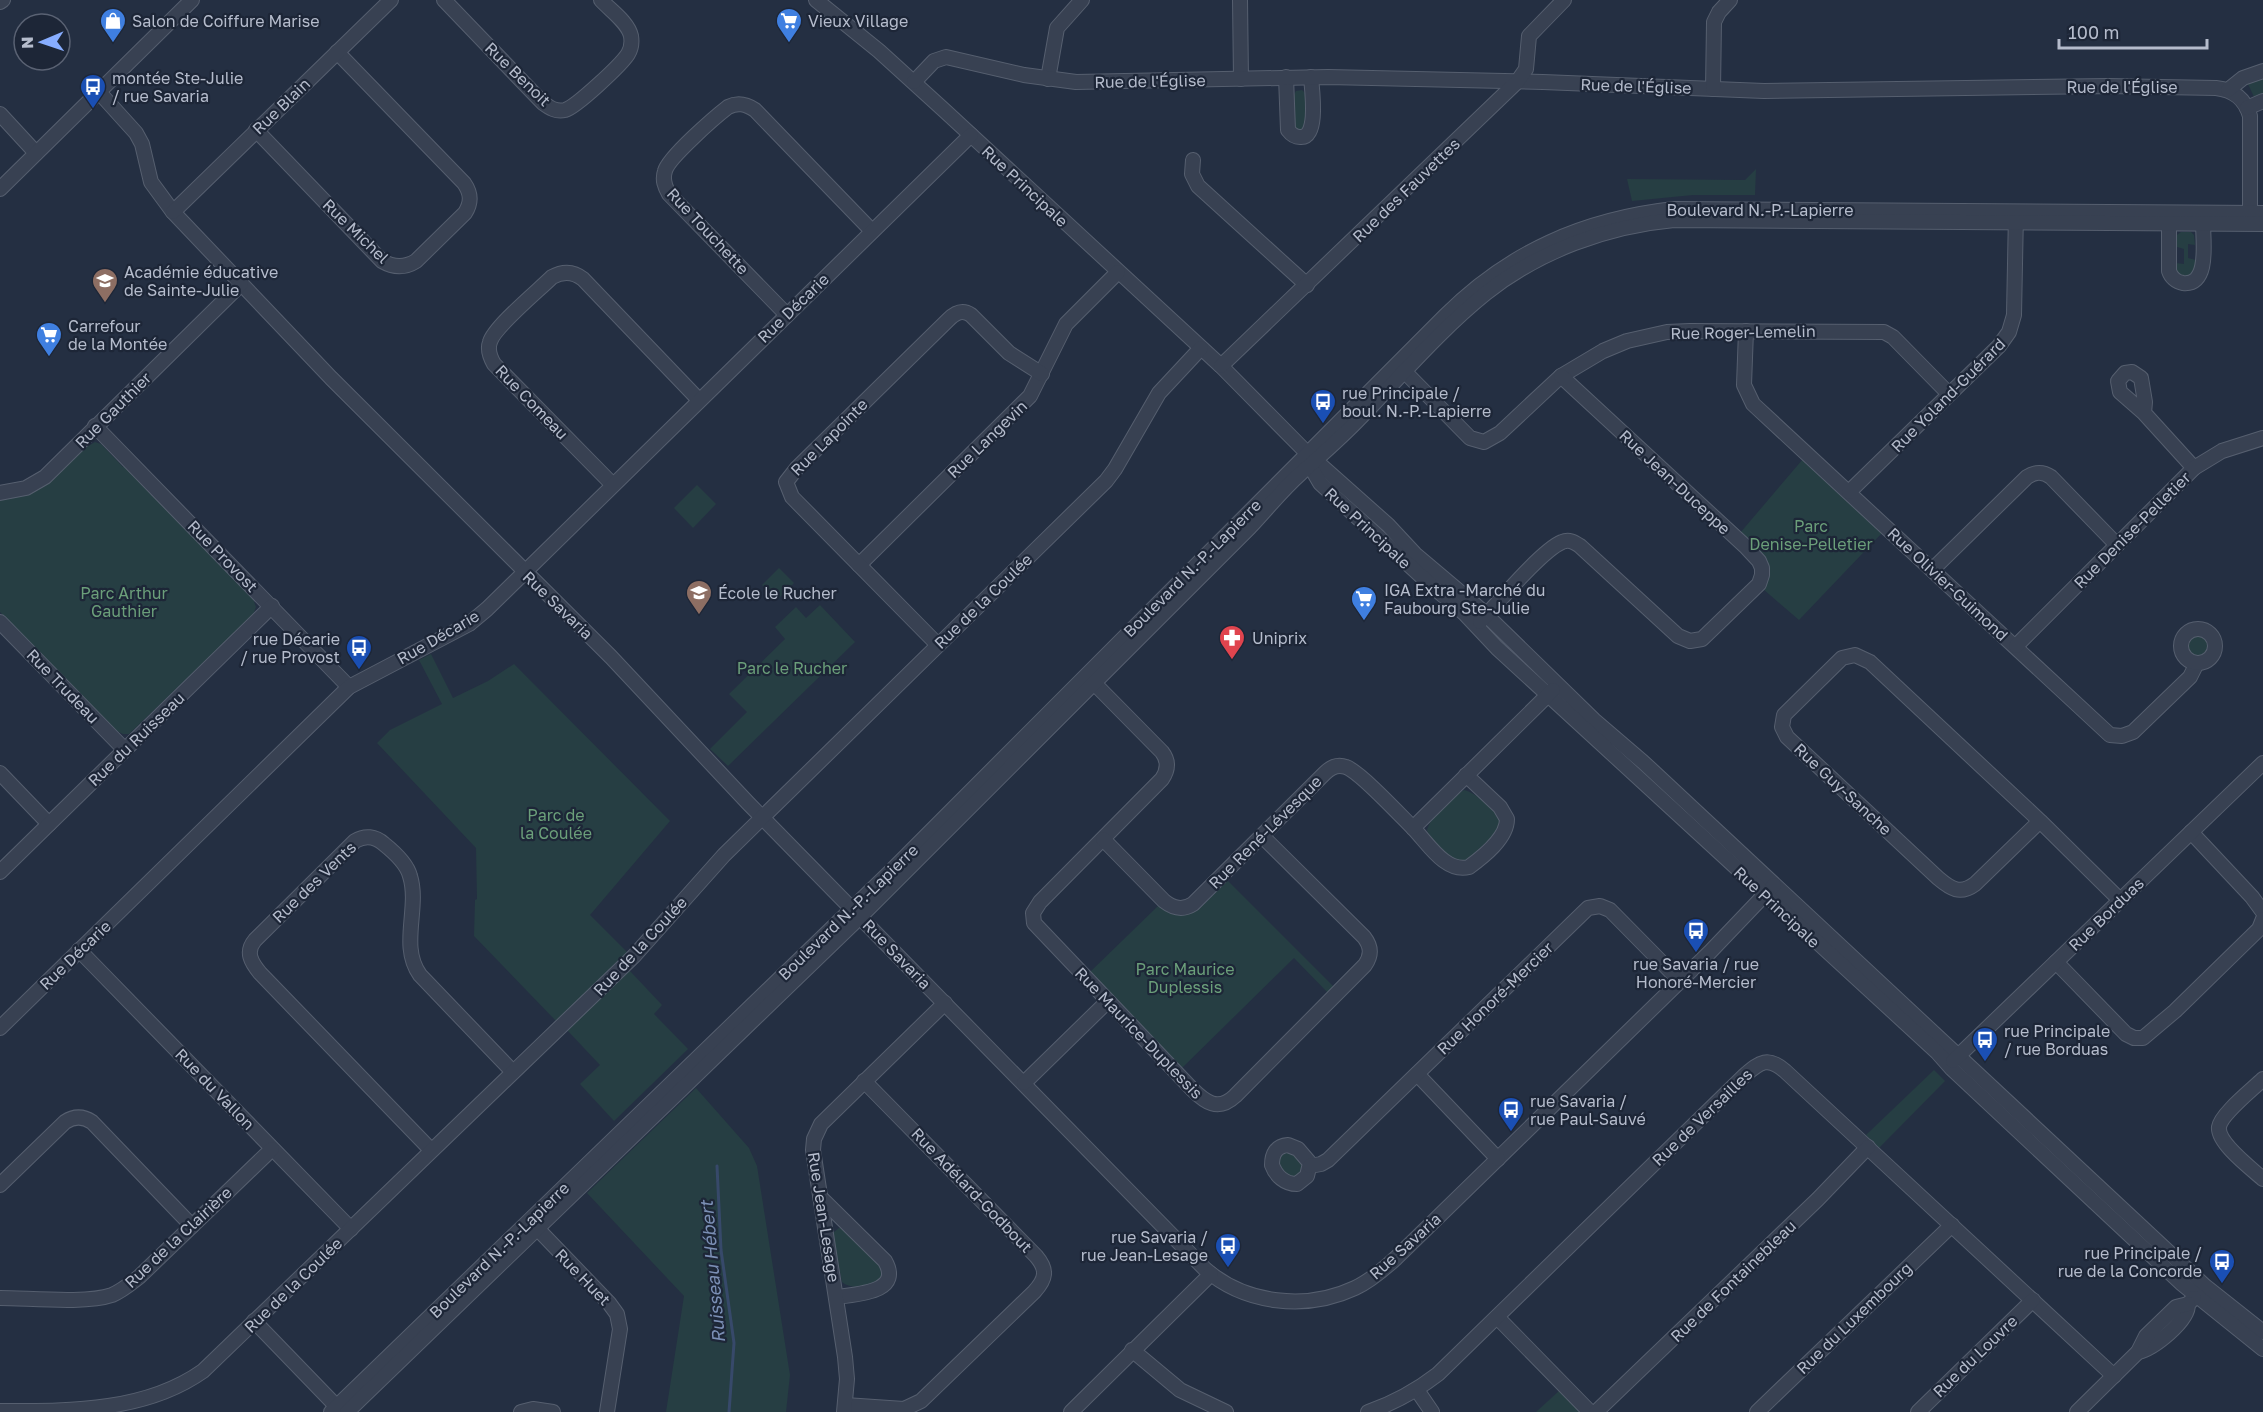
<svg xmlns="http://www.w3.org/2000/svg" width="2263" height="1412" viewBox="0 0 2263 1412" font-family="'Golos Text',sans-serif">
	<rect width="100%" height="100%" fill="#242f42"/>
	<!-- green -->
	<g fill="#263e43">
		<path d="M2263,78V94L2254,97L2248,84Z"/>
		<path d="M1302,90L1306,94L1307,129L1296,131C1291,122 1290,100 1296,91Z"/>
		<path d="M1756,169L1755,195H1693L1632,201L1627,179L1745,180Z"/>
		<path d="M2181,232H2191L2194,235L2195,245L2188,244V258L2196,260L2193,275L2185,277C2178,275 2172,270 2176,263L2184,264V249L2177,247V235Z"/>
		<path d="M95,442L101,444L123,467L125,466L252,596L256,607L253,615L129,734H123L115,730L0,612V499Z"/>
		<path d="M1803,459L1882,533L1799,620L1763,589C1778,561 1759,551 1740,533Z"/>
		<path d="M697,485L716,504L693,528L674,508Z"/>
		<path d="M779,568L794,583L777,600L762,585Z"/>
		<path d="M820,605L855,642L728,766L710,749L747,712L729,694L785,639L775,627L796,607L806,618Z"/>
		<circle cx="2198" cy="646" r="10"/>
		<path d="M431,654L453,698L488,681L514,664L670,821L590,915L627,952L556,1021L474,936L475,900L477,899L476,848L377,743L390,730L442,704L419,660Z"/>
		<path d="M1464,790C1473,791 1499,812 1500,821C1500,824 1499,828 1498,831L1465,862L1454,861L1432,839L1427,831C1428,819 1453,795 1464,790Z"/>
		<path d="M1227,880L1334,987L1328,993L1294,958L1182,1068L1089,973L1159,905C1188,931 1207,900 1227,880Z"/>
		<path d="M629,970L662,1005L654,1014L688,1049L614,1121L580,1084L600,1065L567,1030Z"/>
		<path d="M1934,1070L1945,1081L1879,1148L1866,1135Z"/>
		<path d="M696,1088L749,1148L757,1166L790,1375L786,1412H666L684,1296L587,1193Z"/>
		<path d="M1285,1152L1292,1153L1302,1162V1173L1295,1177L1287,1175L1278,1164L1279,1156Z"/>
		<path d="M839,1228H842L881,1267L882,1277L879,1282C868,1287 851,1290 842,1282L833,1237L834,1232Z"/>
		<path d="M1559,1391L1580,1412H1536Z"/>
	</g>
	<g fill="none" stroke-linecap="round" stroke-linejoin="round">
		<!-- stream -->
		<path stroke="#37496a" stroke-width="3" d="M717,1166L721,1250L734,1343L729,1412"/>
		<defs>
			<g id="minor">
				<path d="M444,0L543,103C550,108 556,112 565,110C576,107 621,65 628,54C631,49 632,42 631,36C628,22 610,10 601,0"/>
				<path d="M816,0L879,51L945,111L1221,366L1307,453L1388,525L1415,554L1479,608L1594,720L1643,762L2205,1286L2263,1332"/>
				<path d="M1240,0L1241,79"/>
				<path d="M0,2L3,0"/>
				<path d="M1286,77L1288,130C1291,134 1295,137 1300,137C1319,139 1312,90 1311,77"/>
				<path d="M1048,79L1057,28L1082,0"/>
				<path d="M914,82L934,61L946,57L1024,75L1076,82L1328,77L1543,82L1764,91L2108,86L2216,88C2234,90 2245,99 2250,116V221"/>
				<path d="M1713,89L1714,22L1719,12L1730,0"/>
				<path d="M2228,90L2243,78L2263,71"/>
				<path d="M98,91L136,133L142,144L151,182L173,212L331,378L611,657L748,803L1205,1269C1245,1304 1306,1311 1355,1288C1370,1281 1383,1270 1396,1258L1710,952L1774,885"/>
				<path d="M2247,108L2263,101"/>
				<path d="M0,114L36,153"/>
				<path d="M256,130L382,261C394,268 405,268 416,261L465,213C472,202 471,193 464,183L337,52"/>
				<path d="M1193,160L1192,174L1198,186L1307,285"/>
				<path d="M0,189L192,0"/>
				<path d="M173,212L391,0"/>
				<path d="M2169,216V271C2171,277 2176,282 2183,283C2210,286 2203,241 2203,223"/>
				<path d="M787,315L669,194C665,187 662,180 665,171C668,158 715,117 728,107C738,102 746,104 755,110L872,231"/>
				<path d="M1746,331L1744,385L1753,404L2110,735L2122,736L2133,732L2190,677L2197,663"/>
				<path d="M1221,366L1517,82L1526,69L1529,36L1564,0"/>
				<path d="M1400,367L1470,438L1484,442L1500,433L1561,376L1603,351L1627,341L1667,332L1690,331L1884,332L1893,337L1949,394"/>
				<path d="M2144,413L2145,402L2141,378L2132,372L2125,373L2118,381L2120,392L2144,413L2194,468"/>
				<path d="M95,426L349,687"/>
				<path d="M1308,458L1310,466L1320,483L1433,587L1465,614L1497,648L1937,1052L1952,1069L2181,1283L2263,1349"/>
				<path d="M613,485L494,364C490,357 487,350 490,342C494,327 539,290 552,277C563,271 573,271 583,279L699,400"/>
				<path d="M1849,492L1999,346L2009,332L2014,315L2016,213"/>
				<path d="M0,493L26,488L45,477L241,284"/>
				<path d="M859,565L1030,396L1066,324L1118,272"/>
				<path d="M1933,569L2027,477C2035,472 2042,471 2051,477L2117,545"/>
				<path d="M0,622L125,750"/>
				<path d="M1480,622C1497,604 1542,550 1562,542C1569,539 1574,542 1580,546L1678,636L1690,641L1702,639L1759,584L1762,575V568L1759,561L1745,546L1561,376"/>
				<circle cx="2198" cy="646" r="17"/>
				<path d="M938,645L792,497L786,482L797,468L948,320C955,313 962,309 971,315L1009,353L1042,374"/>
				<path d="M2016,646L2194,468L2222,451L2263,438"/>
				<path d="M1089,678L1162,752C1169,761 1168,770 1162,779L1040,902L1033,913L1034,923L1192,1089C1205,1102 1218,1112 1235,1096L1365,965C1372,955 1371,946 1364,937L1262,836"/>
				<path d="M0,773L49,824"/>
				<path d="M2040,821L1975,884C1960,895 1951,889 1938,878L1787,737L1782,727L1784,715L1842,658L1855,655L1870,662L2040,821L2120,900"/>
				<path d="M1413,828C1428,843 1445,873 1469,867C1484,856 1507,838 1507,819L1500,807L1466,775"/>
				<path d="M2191,832L2252,897L2263,912"/>
				<path d="M1103,839L1164,901C1173,908 1182,911 1193,904L1325,773C1331,767 1338,764 1346,767C1359,771 1401,816 1413,828L1553,690"/>
				<path d="M0,872L272,606"/>
				<path d="M79,950L351,1229"/>
				<path d="M2056,962L2126,1034L2134,1038H2143L2175,1011L2259,929L2263,919"/>
				<path d="M0,1028L349,687L469,624L487,609L971,135"/>
				<path d="M1953,1061L2263,763"/>
				<path d="M1417,1074L1498,1159"/>
				<path d="M2263,1079C2253,1089 2221,1114 2219,1127C2217,1143 2252,1169 2263,1179"/>
				<path d="M1024,1083L1108,1001"/>
				<path d="M1288,1145L1298,1149L1310,1163L1307,1176L1297,1184C1285,1184 1276,1176 1272,1165C1272,1154 1276,1146 1288,1145Z"/>
				<path d="M431,1150L260,973C251,962 245,952 255,940L355,841C365,835 375,836 384,844C394,852 407,864 410,876C420,908 399,946 420,975L513,1072"/>
				<path d="M1310,1166L1321,1164L1328,1160L1588,908L1600,906L1610,910L1680,981"/>
				<path d="M0,1185L65,1122C74,1116 83,1116 92,1122L192,1226"/>
				<path d="M820,1197L885,1261C903,1293 856,1294 837,1297"/>
				<path d="M531,1222L609,1303L617,1314L620,1329L607,1412"/>
				<path d="M0,1298C29,1298 86,1304 112,1295C122,1291 130,1284 139,1277L272,1149"/>
				<path d="M1497,1317L1590,1412"/>
				<path d="M254,1321L342,1412"/>
				<path d="M1132,1350L1180,1390L1226,1412"/>
				<path d="M2138,1352C2153,1349 2189,1321 2188,1304L2194,1298"/>
				<path d="M1417,1390L1432,1412"/>
				<path d="M845,1405L904,1409L921,1401L1034,1292C1046,1279 1048,1270 1036,1256L864,1081"/>
				<path d="M0,1411C70,1411 145,1412 203,1371L634,956L724,855L1106,481L1115,469L1159,393L1201,348"/>
				<path d="M331,1412L890,872L1445,316C1509,252 1584,219 1674,209L2263,213"/>
				<path d="M347,1412L860,917L1250,527C1267,509 1282,490 1300,474C1321,455 1341,438 1360,418C1400,377 1441,329 1486,293C1539,251 1607,226 1674,220L2263,224"/>
				<path d="M521,1412L533,1409L553,1412"/>
				<path d="M844,1412L847,1379L845,1357L813,1150L814,1139L821,1124L945,1003"/>
				<path d="M1071,1412L1211,1274"/>
				<path d="M1368,1412C1394,1403 1416,1391 1438,1374L1745,1075C1760,1062 1768,1056 1785,1071L2114,1376"/>
				<path d="M1596,1412L1818,1199L1868,1147"/>
				<path d="M1757,1412L1952,1225"/>
				<path d="M1918,1412L2033,1300"/>
				<path d="M2077,1412L2138,1352L2146,1336L2176,1307L2188,1304"/>
			</g>
		</defs>
		<!-- minor casing -->
		<use href="#minor" stroke="#565f6f" stroke-width="16"/>
		<!-- minor -->
		<use href="#minor" stroke="#384152" stroke-width="14"/>
	</g>
	<!-- icons -->
	<defs>
		<symbol id="shop-pin" viewBox="-11 -11 22 30"><path d="M0 17L-7.5 6A9.5 9.5 0 1 1 7.5 6Z" fill="#3f7fe0" stroke="#1d2637"/><path d="M-5-2.5h2.3a2.7 3.5 0 0 1 5.4 0H5L5.5 6h-11ZM-1.5-2.5h3a1.5 2.3 0 0 0-3 0Z" fill="#fff"/></symbol>
		<symbol id="supermarket-pin" viewBox="-11 -11 22 30"><path d="M0 17L-7.5 6A9.5 9.5 0 1 1 7.5 6Z" fill="#3f7fe0" stroke="#1d2637"/><path d="M-6-5.5h2.5l.6 2H6L4.5 2H-2.5L-4.4-4H-6ZM-1.5 3.2a1.3 1.3 0 1 0 .1 0ZM3 3.2a1.3 1.3 0 1 0 .1 0Z" fill="#fff"/></symbol>
		<symbol id="bus-pin" viewBox="-11 -11 22 30"><path d="M0 17L-7.5 6A9.5 9.5 0 1 1 7.5 6Z" fill="#1a4fb4" stroke="#1d2637"/><path d="M-5-6H5V4H4V6H2V4H-2V6H-4V4H-5ZM-3.5-4V0h7V-4ZM-3.5 1.2v1.5H-2V1.2ZM2 1.2v1.5H3.5V1.2Z" fill="#fff"/></symbol>
		<symbol id="school-pin" viewBox="-11 -11 22 30"><path d="M0 17L-7.5 6A9.5 9.5 0 1 1 7.5 6Z" fill="#8d6e63" stroke="#1d2637"/><path d="M0-5L7-2L0 1L-7-2ZM-4 1L0 2.5L4 1V4Q0 6-4 4Z" fill="#fff"/></symbol>
		<symbol id="pharmacy-pin" viewBox="-11 -11 22 30"><path d="M0 17L-7.5 6A9.5 9.5 0 1 1 7.5 6Z" fill="#e0444e" stroke="#1d2637"/><path d="M-2-6h4v4h4v4h-4v4h-4v-4h-4v-4h4Z" fill="#fff"/></symbol>
	</defs>
	<g fill-rule="evenodd">
		<use href="#shop-pin" x="98" y="6" width="30" height="40"/>
		<use href="#supermarket-pin" x="774" y="6" width="30" height="40"/>
		<use href="#bus-pin" x="78" y="72" width="30" height="40"/>
		<use href="#school-pin" x="90" y="266" width="30" height="40"/>
		<use href="#supermarket-pin" x="34" y="320" width="30" height="40"/>
		<use href="#bus-pin" x="1308" y="387" width="30" height="40"/>
		<use href="#school-pin" x="684" y="578" width="30" height="40"/>
		<use href="#supermarket-pin" x="1349" y="584" width="30" height="40"/>
		<use href="#pharmacy-pin" x="1217" y="623" width="30" height="40"/>
		<use href="#bus-pin" x="344" y="633" width="30" height="40"/>
		<use href="#bus-pin" x="1681" y="916" width="30" height="40"/>
		<use href="#bus-pin" x="1970" y="1025" width="30" height="40"/>
		<use href="#bus-pin" x="1496" y="1095" width="30" height="40"/>
		<use href="#bus-pin" x="1213" y="1231" width="30" height="40"/>
		<use href="#bus-pin" x="2207" y="1247" width="30" height="40"/>
	</g>
	<g text-anchor="middle" dominant-baseline="central" stroke-width="4.5" stroke-linejoin="round" paint-order="stroke">
		<!-- poi labels -->
		<g font-size="16" fill="#b5bccc" stroke="#1d2637" text-anchor="start">
			<text x="132" y="21">Salon de Coiffure Marise</text>
			<text x="808" y="21">Vieux Village</text>
			<text x="112" y="78">montée Ste-Julie<tspan x="112" dy="18">/ rue Savaria</tspan></text>
			<text x="124" y="272">Académie éducative<tspan x="124" dy="18">de Sainte-Julie</tspan></text>
			<text x="68" y="326">Carrefour<tspan x="68" dy="18">de la Montée</tspan></text>
			<text x="1342" y="393">rue Principale /<tspan x="1342" dy="18">boul. N.-P.-Lapierre</tspan></text>
			<text x="1384" y="590">IGA Extra -Marché du<tspan x="1384" dy="18">Faubourg Ste-Julie</tspan></text>
			<text x="718" y="593">École le Rucher</text>
			<text x="1252" y="638">Uniprix</text>
			<text x="340" y="639" text-anchor="end">rue Décarie<tspan x="340" dy="18">/ rue Provost</tspan></text>
			<text x="1696" y="964" text-anchor="middle">rue Savaria / rue<tspan x="1696" dy="18">Honoré-Mercier</tspan></text>
			<text x="2004" y="1031">rue Principale<tspan x="2004" dy="18">/ rue Borduas</tspan></text>
			<text x="1530" y="1101">rue Savaria /<tspan x="1530" dy="18">rue Paul-Sauvé</tspan></text>
			<text x="1208" y="1237" text-anchor="end">rue Savaria /<tspan x="1208" dy="18">rue Jean-Lesage</tspan></text>
			<text x="2202" y="1253" text-anchor="end">rue Principale /<tspan x="2202" dy="18">rue de la Concorde</tspan></text>
		</g>
		<!-- street labels -->
		<g font-size="16" fill="#b5bccc" stroke="#1d2637">
			<text transform="translate(518 74) rotate(44)">Rue Benoit</text>
			<text transform="translate(1150 81) rotate(-1)">Rue de l'Église</text>
			<text transform="translate(1636 86) rotate(2)">Rue de l'Église</text>
			<text x="2122" y="87">Rue de l'Église</text>
			<text transform="translate(281 106) rotate(-44)">Rue Blain</text>
			<text transform="translate(1025 186) rotate(43)">Rue Principale</text>
			<text transform="translate(1406 190) rotate(-44)">Rue des Fauvettes</text>
			<text x="1760" y="210">Boulevard N.-P.-Lapierre</text>
			<text transform="translate(356 231) rotate(44)">Rue Michel</text>
			<text transform="translate(708 231) rotate(47)">Rue Touchette</text>
			<text transform="translate(793 308) rotate(-44)">Rue Décarie</text>
			<text transform="translate(1743 332) rotate(-1)">Rue Roger-Lemelin</text>
			<text transform="translate(1948 395) rotate(-45)">Rue Yoland-Guérard</text>
			<text transform="translate(532 402) rotate(46)">Rue Comeau</text>
			<text transform="translate(113 410) rotate(-45)">Rue Gauthier</text>
			<text transform="translate(829 437) rotate(-45)">Rue Lapointe</text>
			<text transform="translate(987 439) rotate(-44)">Rue Langevin</text>
			<text transform="translate(1675 482) rotate(43)">Rue Jean-Duceppe</text>
			<text transform="translate(1368 528) rotate(43)">Rue Principale</text>
			<text transform="translate(2132 530) rotate(-45)">Rue Denise-Pelletier</text>
			<text transform="translate(223 556) rotate(46)">Rue Provost</text>
			<text transform="translate(1192 568) rotate(-45)">Boulevard N.-P.-Lapierre</text>
			<text transform="translate(1948 584) rotate(43)">Rue Olivier-Guimond</text>
			<text transform="translate(983 601) rotate(-44)">Rue de la Coulée</text>
			<text transform="translate(558 605) rotate(44)">Rue Savaria</text>
			<text transform="translate(438 637) rotate(-30)">Rue Décarie</text>
			<text transform="translate(63 686) rotate(46)">Rue Trudeau</text>
			<text transform="translate(136 739) rotate(-44)">Rue du Ruisseau</text>
			<text transform="translate(1843 789) rotate(43)">Rue Guy-Sanche</text>
			<text transform="translate(1265 832) rotate(-45)">Rue René-Lévesque</text>
			<text transform="translate(314 882) rotate(-44)">Rue des Vents</text>
			<text transform="translate(1777 907) rotate(43)">Rue Principale</text>
			<text transform="translate(848 912) rotate(-44)">Boulevard N.-P.-Lapierre</text>
			<text transform="translate(2106 914) rotate(-44)">Rue Borduas</text>
			<text transform="translate(640 946) rotate(-47)">Rue de la Coulée</text>
			<text transform="translate(897 954) rotate(46)">Rue Savaria</text>
			<text transform="translate(75 955) rotate(-44)">Rue Décarie</text>
			<text transform="translate(1495 998) rotate(-44)">Rue Honoré-Mercier</text>
			<text transform="translate(1139 1033) rotate(46)">Rue Maurice-Duplessis</text>
			<text transform="translate(215 1089) rotate(46)">Rue du Vallon</text>
			<text transform="translate(1702 1117) rotate(-44)">Rue de Versailles</text>
			<text transform="translate(972 1190) rotate(46)">Rue Adélard-Godbout</text>
			<text transform="translate(824 1217) rotate(81)">Rue Jean-Lesage</text>
			<text transform="translate(178 1237) rotate(-43)">Rue de la Clairière</text>
			<text transform="translate(1405 1246) rotate(-42)">Rue Savaria</text>
			<text transform="translate(499 1250) rotate(-44)">Boulevard N.-P.-Lapierre</text>
			<text transform="translate(583 1277) rotate(46)">Rue Huet</text>
			<text transform="translate(1733 1281) rotate(-44)">Rue de Fontainebleau</text>
			<text transform="translate(293 1285) rotate(-44)">Rue de la Coulée</text>
			<text transform="translate(1854 1318) rotate(-44)">Rue du Luxembourg</text>
			<text transform="translate(1975 1356) rotate(-44)">Rue du Louvre</text>
		</g>
		<!-- park labels -->
		<g font-size="16" fill="#6b9f7a" stroke="#1d2637">
			<text x="1811" y="526">Parc<tspan x="1811" dy="18">Denise-Pelletier</tspan></text>
			<text x="124" y="593">Parc Arthur<tspan x="124" dy="18">Gauthier</tspan></text>
			<text x="792" y="668">Parc le Rucher</text>
			<text x="556" y="815">Parc de<tspan x="556" dy="18">la Coulée</tspan></text>
			<text x="1185" y="969">Parc Maurice<tspan x="1185" dy="18">Duplessis</tspan></text>
		</g>
		<!-- water labels -->
		<g font-size="18" font-style="italic" fill="#7b8fb5" stroke="#1d2637">
			<text transform="translate(712 1272) rotate(-95)">Ruisseau Hébert</text>
		</g>
	</g>
	<!-- north arrow -->
	<g transform="translate(42 42) rotate(268)"><circle r="28" fill="#1d2637" stroke="#5a6273" stroke-width="1.5"/>
	<path d="M0-4.5L10 22L0 15L-10 22Z" fill="#87adff"/>
	<text y="-9" font-size="16" font-weight="bold" text-anchor="middle" fill="#b5bccc">N</text>
	</g>
	<!-- scale -->
	<path d="M2059 39v9h148v-9" fill="none" stroke="#b5bccc" stroke-width="3"/>
	<text x="2068" y="39" font-size="18" fill="#b5bccc" stroke="#1d2637" stroke-width="4.5" paint-order="stroke">100 m</text>
</svg>
